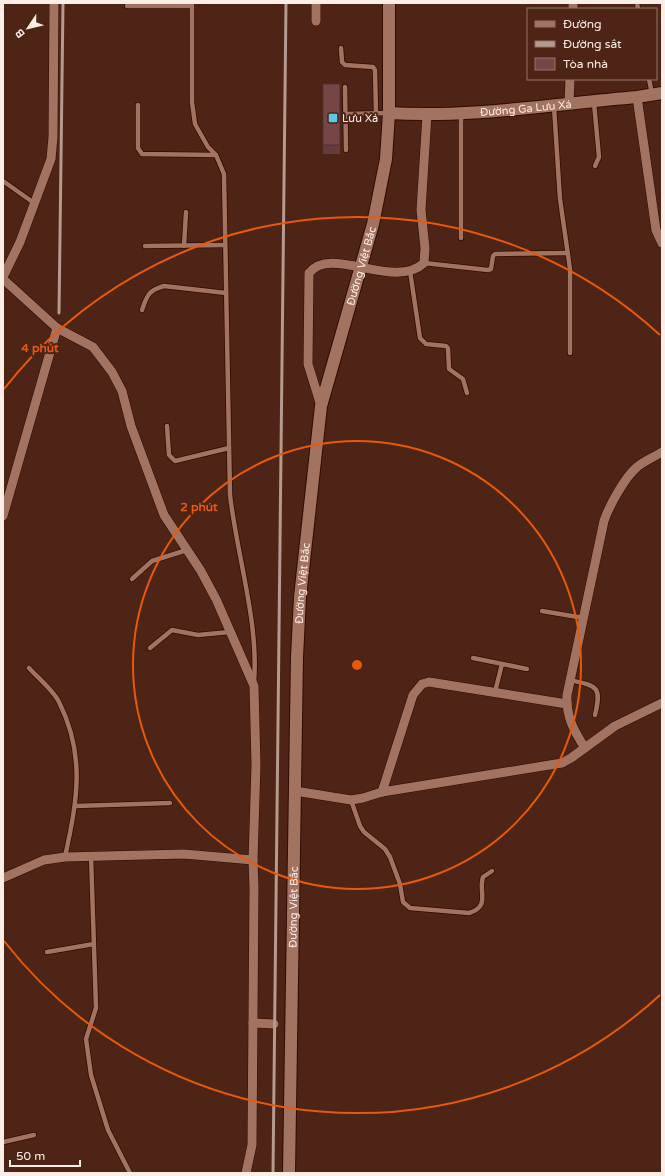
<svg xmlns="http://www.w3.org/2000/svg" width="665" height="1176" viewBox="0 0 665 1176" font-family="'Varela Round',sans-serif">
	<rect width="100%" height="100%" fill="#4d2415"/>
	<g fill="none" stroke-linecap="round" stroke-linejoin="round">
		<defs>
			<g id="lane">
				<path d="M192,3V102L195,124L208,147L216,155L224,174L230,495C237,556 259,623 254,682"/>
				<path d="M637,3L638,9"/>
				<path d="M127,6H191"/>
				<path d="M341,48L342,62L345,65L373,67L375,70L376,113"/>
				<path d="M649,79L652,94"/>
				<path d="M345,87L346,150"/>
				<path d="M594,103L599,157L595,166"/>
				<path d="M138,105V148L142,154L216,155"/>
				<path d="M554,107L560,199L570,269V353"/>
				<path d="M346,114L389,113"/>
				<path d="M461,115V238"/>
				<path d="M3,181L34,203"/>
				<path d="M145,246L225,245"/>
				<path d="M184,246L186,212"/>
				<path d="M424,263L488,270L491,269L493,256L495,254L568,253"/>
				<path d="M410,271L420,338L426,344L446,346L448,348L449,369L463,379L467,393"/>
				<path d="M142,310C147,295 149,290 164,286L226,293"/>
				<path d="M167,426L169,455L175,461L229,448"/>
				<path d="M132,579L152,561L187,550"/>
				<path d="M542,611L584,618"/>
				<path d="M150,648L172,630L198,635L230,632"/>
				<path d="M473,658L527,669"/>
				<path d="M29,668C38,678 53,690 59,702C86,756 77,801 65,857"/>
				<path d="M570,680C597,686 602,686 595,715"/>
				<path d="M495,692L502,664"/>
				<path d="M351,800L360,826L364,832L385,849L390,857L400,884L403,902L410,908L469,913C491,906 478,892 483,877L492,871"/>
				<path d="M76,806L170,803"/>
				<path d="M91,856L96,1008L86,1039L91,1075L108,1130L130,1173"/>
				<path d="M47,952L94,944"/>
				<path d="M3,1142L34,1135"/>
			</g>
			<g id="street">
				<path d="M573,9V3"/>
				<path d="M316,21V3"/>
				<path d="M637,97L656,230L662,243"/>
				<path d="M569,103L570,79"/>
				<path d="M3,277L20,242L51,159L53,137L54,3"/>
				<path d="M3,279L57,328L93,347L112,372L122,391L131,426L164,515L201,571L216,599L254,686L256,765L253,860L254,888L252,1145L246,1173"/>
				<path d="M321,406L308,364L309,273C331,244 394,291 424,263L425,248L421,210L427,115"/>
				<path d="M3,516L57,328"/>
				<path d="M585,748C574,731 566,717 567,695L604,521C609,506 625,477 637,467C644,461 654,457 662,452"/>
				<path d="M295,791L351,800L363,798L382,792L562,763L571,758L615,726L662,703"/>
				<path d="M382,792L413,695L422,684L429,682L567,704"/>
				<path d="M3,878L44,860L65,857L184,854L253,860"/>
				<path d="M253,1023L274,1024"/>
			</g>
			<g id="secondary">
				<path id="s1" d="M389,113C471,118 554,104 637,97L662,93"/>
				<path id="s2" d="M289,1173L297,657L300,597L321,406L373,224L386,159L389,113V3"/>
			</g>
		</defs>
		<!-- lane casing -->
		<use href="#lane" stroke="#310b00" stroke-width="6"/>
		<!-- street casing -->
		<use href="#street" stroke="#310b00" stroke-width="10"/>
		<!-- secondary casing -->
		<use href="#secondary" stroke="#310b00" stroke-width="14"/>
		<!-- lane -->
		<use href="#lane" stroke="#a37362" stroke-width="4.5"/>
		<!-- street -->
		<use href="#street" stroke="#a37362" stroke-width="9"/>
		<!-- secondary -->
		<use href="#secondary" stroke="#a37362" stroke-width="12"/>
		<!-- rail -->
		<g stroke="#b59a90" stroke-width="3">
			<path d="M59,313L63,3"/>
			<path d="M273,1173L286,3"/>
		</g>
	</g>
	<!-- wall -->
	<rect fill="#653c3c" x="323" y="84" width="17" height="70"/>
	<!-- building -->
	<rect fill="#764646" stroke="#533131" x="323" y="84" width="17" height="61"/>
	<!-- distance rings -->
	<g fill="none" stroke="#e8590c" stroke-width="2">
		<circle cx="357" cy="665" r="224"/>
		<path d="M660 995A448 448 0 0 1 4 941M4 389A448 448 0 0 1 660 335"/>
	</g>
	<!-- markers -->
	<rect fill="#5cc7e8" stroke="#4d2415" stroke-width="1.5" x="328" y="113" width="10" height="10" rx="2"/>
	<g text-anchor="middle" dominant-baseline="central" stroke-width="4" stroke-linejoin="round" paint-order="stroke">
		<!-- street labels -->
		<g font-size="11" fill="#feeee8" stroke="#4d2415">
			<text stroke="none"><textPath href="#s1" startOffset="137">Đường Ga Lưu Xá</textPath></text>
			<text stroke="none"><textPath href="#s2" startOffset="914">Đường Việt Bắc</textPath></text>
			<text stroke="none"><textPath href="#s2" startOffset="590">Đường Việt Bắc</textPath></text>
			<text stroke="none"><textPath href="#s2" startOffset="266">Đường Việt Bắc</textPath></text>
		</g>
		<!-- poi labels -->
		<g font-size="11" fill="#feeee8" stroke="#4d2415" text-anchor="start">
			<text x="342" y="118">Lưu Xá</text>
		</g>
	</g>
	<circle cx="357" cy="665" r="6" fill="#e8590c" stroke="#4d2415" stroke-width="2"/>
	<g font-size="12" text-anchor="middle" font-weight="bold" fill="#e8590c" stroke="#4d2415" stroke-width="4" stroke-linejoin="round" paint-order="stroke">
		<text x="40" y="352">4 phút</text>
		<text x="199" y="511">2 phút</text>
	</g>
	<!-- border -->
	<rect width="665" height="1176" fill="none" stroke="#feeee8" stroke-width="8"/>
	<!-- legend -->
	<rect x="527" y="8" width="130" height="72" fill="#4d2415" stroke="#947569"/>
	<rect x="535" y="21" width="20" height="6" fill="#a37362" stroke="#947569"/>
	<text x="563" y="28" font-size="12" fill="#feeee8">Đường</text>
	<rect x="535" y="41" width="20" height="6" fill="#b59a90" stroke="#947569"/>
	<text x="563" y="48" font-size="12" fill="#feeee8">Đường sắt</text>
	<rect x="535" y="58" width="20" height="12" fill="#764646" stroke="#947569"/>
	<text x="563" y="68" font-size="12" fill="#feeee8">Tòa nhà</text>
	<!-- north arrow -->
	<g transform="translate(28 28) rotate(235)" stroke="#4d2415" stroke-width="3" paint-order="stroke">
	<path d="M0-3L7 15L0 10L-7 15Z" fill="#feeee8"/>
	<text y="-6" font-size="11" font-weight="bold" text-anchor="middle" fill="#feeee8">B</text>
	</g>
	<!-- scale -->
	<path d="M10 1160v6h70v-6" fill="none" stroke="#feeee8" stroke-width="2"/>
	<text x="16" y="1160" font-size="12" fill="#feeee8" stroke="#4d2415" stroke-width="3" paint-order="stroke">50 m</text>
</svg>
